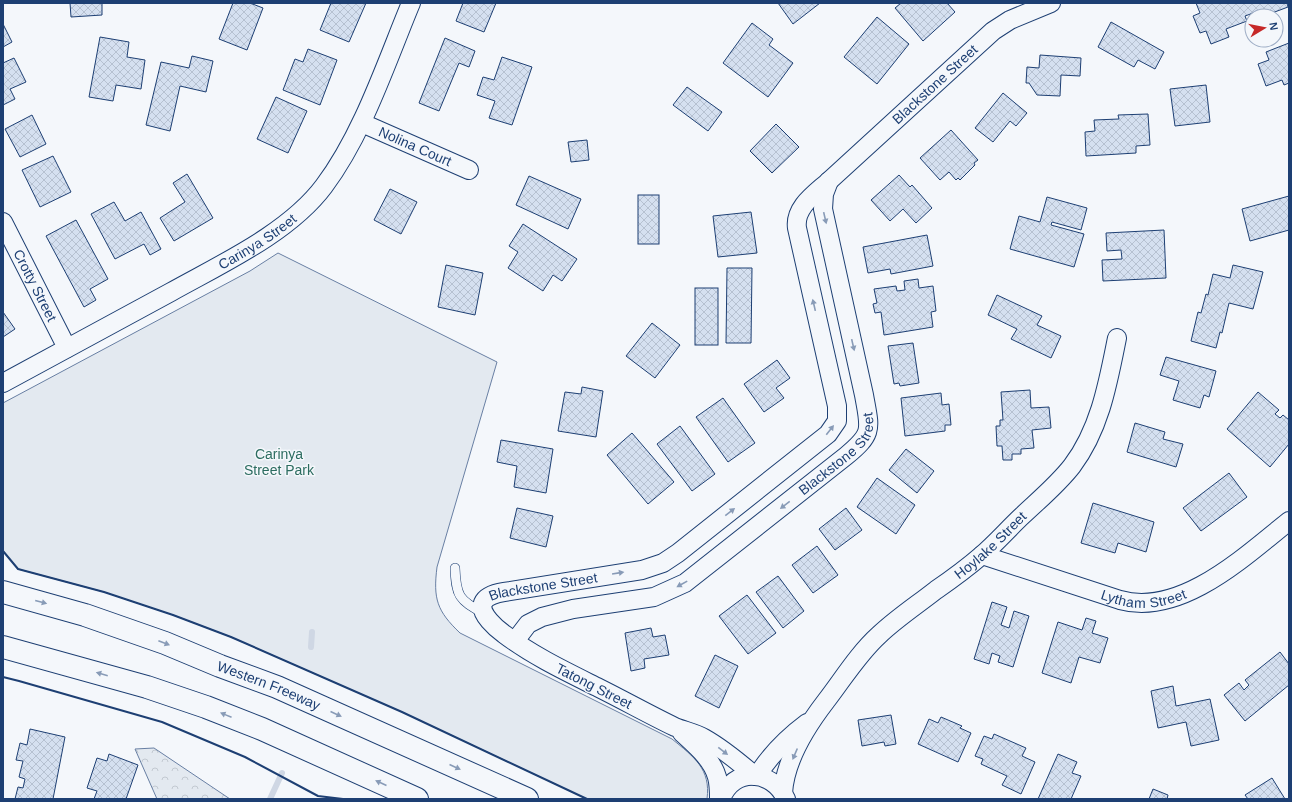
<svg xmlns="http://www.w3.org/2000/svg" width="1292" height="802" viewBox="0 0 1292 802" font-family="Helvetica,sans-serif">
	<defs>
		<pattern id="forest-crowns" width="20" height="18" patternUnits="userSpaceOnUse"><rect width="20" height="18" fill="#e3e9f0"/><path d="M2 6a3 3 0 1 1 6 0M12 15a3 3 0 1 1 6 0" fill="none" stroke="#c2c9d1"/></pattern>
		<pattern id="building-cross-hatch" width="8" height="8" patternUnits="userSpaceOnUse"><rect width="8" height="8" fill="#d5e0f0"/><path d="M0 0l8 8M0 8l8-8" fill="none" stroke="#b6c1d1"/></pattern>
	</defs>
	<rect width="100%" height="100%" fill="#f4f7fb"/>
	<!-- forest -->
	<path fill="url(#forest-crowns)" stroke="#687fa3" d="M154,748L230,799H157L135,749Z"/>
	<!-- park -->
	<path fill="#e3e9f0" stroke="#687fa3" d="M278,253L497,362L437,567C433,599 437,611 460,633L672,739C694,757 711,769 707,799H587L402,712L231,637L173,615L104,592L18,569L3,551V403L250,271Z"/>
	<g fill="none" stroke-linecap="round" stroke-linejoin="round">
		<!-- stream -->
		<g stroke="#cfd7e4" stroke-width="6">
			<path d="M311,647L312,632"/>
			<path d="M270,799L282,773"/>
		</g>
	</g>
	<!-- building -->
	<g fill="url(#building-cross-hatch)" stroke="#1d3f73">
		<path d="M70,3H102V15L71,17Z"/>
		<path d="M233,3H250L263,8L247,50L219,39Z"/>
		<path d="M331,3H366L349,42L320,30Z"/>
		<path d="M463,3H496L484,32L456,21Z"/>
		<path d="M778,3H820L793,24Z"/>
		<path d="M901,3H947L955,12L923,41L895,8Z"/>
		<path d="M1196,3H1287L1288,7L1264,16H1257L1256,12L1245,16L1247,21L1226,29L1229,37L1211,44L1206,31L1200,33L1193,16L1200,13Z"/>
		<path d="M877,17L909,44L877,84L844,57Z"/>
		<path d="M1111,22L1164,52L1155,69L1138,60L1134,67L1098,47Z"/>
		<path d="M752,23L773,39L769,45L793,63L768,97L723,63Z"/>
		<path d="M3,24L12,42L3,47Z"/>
		<path d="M100,37L129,42L127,57L145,60L141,89L116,85L113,101L89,97Z"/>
		<path d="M445,38L475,51L469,67L459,63L439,111L419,103Z"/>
		<path d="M1289,43V83L1284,85L1282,80L1266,86L1258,64L1269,60L1266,52Z"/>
		<path d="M308,49L337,60L320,105L283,90L295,59L303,62Z"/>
		<path d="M1040,55L1081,58L1080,76L1061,75L1060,96L1037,95L1029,83H1026L1027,67L1039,68Z"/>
		<path d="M192,56L213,61L206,92L180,86L170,131L146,125L161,62L189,68Z"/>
		<path d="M502,57L532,67L512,125L489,118L495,101L477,95L483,77L494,80Z"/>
		<path d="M14,58L26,82L10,89L15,99L3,105V63Z"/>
		<path d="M1206,85L1210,122L1175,126L1170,89Z"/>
		<path d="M687,87L722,112L708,131L673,105Z"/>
		<path d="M1003,93L1027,113L1016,126L1010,121L993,142L975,128Z"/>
		<path d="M276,97L307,111L288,153L257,139Z"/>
		<path d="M1148,114L1150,145L1136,146V153L1086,156L1085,132L1095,131L1094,120L1119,119L1118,115Z"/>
		<path d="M32,115L46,144L20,157L5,129Z"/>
		<path d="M776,124L799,147L772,173L750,151Z"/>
		<path d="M951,130L978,160L974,163L975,165L960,180L958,178L956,180L949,172L940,180L920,158Z"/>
		<path d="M587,140L589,160L571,162L568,142Z"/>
		<path d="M53,156L71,192L40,207L22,170Z"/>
		<path d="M187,174L213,218L174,241L160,218L185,202L173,183Z"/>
		<path d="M899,175L910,187L912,185L932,208L916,223L903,209L890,221L871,200Z"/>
		<path d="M529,176L581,199L568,229L516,205Z"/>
		<path d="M390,189L417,202L401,234L374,220Z"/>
		<rect x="638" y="195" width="21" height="49"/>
		<path d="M1289,196V230L1250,241L1242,209Z"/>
		<path d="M1047,197L1087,208L1081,230L1052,222L1051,225L1084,234L1074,267L1010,249L1019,216L1040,222Z"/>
		<path d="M114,202L125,221L141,212L161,249L150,255L144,244L115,259L91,214Z"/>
		<path d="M751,212L757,253L718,257L713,216Z"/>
		<path d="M76,220L108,279L90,289L96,300L84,307L46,236Z"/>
		<path d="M523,224L577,259L562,281L553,275L543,291L508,268L518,252L509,246Z"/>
		<path d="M1164,230L1166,278L1103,281L1102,260L1122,259L1121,250L1107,251L1106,233Z"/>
		<path d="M927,235L933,266L891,274L890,269L868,273L863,247Z"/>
		<path d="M446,265L483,273L475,315L438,307Z"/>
		<path d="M1233,265L1263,272L1253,309L1229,303L1222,333L1220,332L1216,348L1191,341L1198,312L1201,313L1206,294L1208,295L1213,274L1230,278Z"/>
		<path d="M727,268H752L751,343H726Z"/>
		<path d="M918,279L919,288L933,286L936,311L931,312L933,327L884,335L881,312L875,313L873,304L877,303L874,289L896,286L897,291L905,290L904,281Z"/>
		<rect x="695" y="288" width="23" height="57"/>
		<path d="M997,295L1042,316L1037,325L1061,336L1051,358L1011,339L1017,329L988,315Z"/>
		<path d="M3,312L15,329L3,337Z"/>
		<path d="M652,323L680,345L655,378L626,356Z"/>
		<path d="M913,343L919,383L900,386L899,383L894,384L888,346Z"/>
		<path d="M1166,357L1216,371L1209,397L1204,395L1200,408L1173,400L1179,381L1160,375Z"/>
		<path d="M777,360L790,378L776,388L784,398L764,412L744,384Z"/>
		<path d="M582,387L603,391L596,437L558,431L565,392L581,394Z"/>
		<path d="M1030,390L1031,408L1049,407L1051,428L1032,430L1034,448L1021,449V454H1012V460H1003L1002,446H997L996,426H1000V420H1003L1001,392Z"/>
		<path d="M1258,392L1279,410L1275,414L1280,418L1283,415L1289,420V444L1270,467L1227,429Z"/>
		<path d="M941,393L942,405L949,404L951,425H945V431L905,436L901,398Z"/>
		<path d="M723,398L755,443L728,462L696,417Z"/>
		<path d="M1135,423L1165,432L1163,439L1183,444L1176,467L1127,452Z"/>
		<path d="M680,426L715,474L692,491L657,444Z"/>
		<path d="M632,433L674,482L648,504L607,455Z"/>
		<path d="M501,440L553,449L546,493L514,487L517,466L497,462Z"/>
		<path d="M906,449L934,471L917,493L889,470Z"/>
		<path d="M1229,473L1247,497L1201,531L1183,508Z"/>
		<path d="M877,478L915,505L896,534L857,507Z"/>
		<path d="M1093,503L1154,522L1146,552L1118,543L1115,553L1081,543Z"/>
		<path d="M517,508L553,516L546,547L510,538Z"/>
		<path d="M846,508L862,530L835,550L819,529Z"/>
		<path d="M817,546L838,575L813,593L792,565Z"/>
		<path d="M778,576L804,611L783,628L756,592Z"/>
		<path d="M747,595L776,633L748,654L719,616Z"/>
		<path d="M992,602L1007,607L1001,625L1009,628L1014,611L1029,616L1013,667L998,662L1000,656L992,653L989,664L974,659Z"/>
		<path d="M1086,618L1096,621L1092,633L1108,638L1100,663L1079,657L1071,683L1042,673L1058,622L1082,630Z"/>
		<path d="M651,628L653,637L665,635L669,655L644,659L645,668L631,671L625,633Z"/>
		<path d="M1280,652L1289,664V685L1245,721L1224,695L1239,683L1244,690L1249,685L1245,680Z"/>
		<path d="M715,655L738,666L719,708L695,696Z"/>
		<path d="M1173,686L1176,706L1210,699L1219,740L1191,746L1186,722L1158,728L1151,691Z"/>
		<path d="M891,715L896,744L885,746L884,742L862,746L858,720Z"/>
		<path d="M941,717L962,726L960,728L971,733L958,762L918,744L929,719L938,723Z"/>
		<path d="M30,729L65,737L53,799H15L18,787L23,788L25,779L19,777L23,761L16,760L20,743L27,745Z"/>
		<path d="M994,734L1026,748L1022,756L1035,762L1021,794L1002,785L1007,776L981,764L983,759L975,756L984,736L992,739Z"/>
		<path d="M109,754L138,765L126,799H94L97,791L87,788L97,758L107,761Z"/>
		<path d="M1058,754L1077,762L1072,773L1081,776L1071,799H1038Z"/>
		<path d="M1272,778L1285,799H1248L1245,795Z"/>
		<path d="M1153,789L1168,795L1167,799H1149Z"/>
	</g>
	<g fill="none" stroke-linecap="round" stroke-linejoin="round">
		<defs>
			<path id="lane" d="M455,568C456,596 459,600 483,613"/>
			<g id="street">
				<path id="s1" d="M362,123L469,170"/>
				<path id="s2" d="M3,222L67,348"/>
				<path id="s3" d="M3,383C59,353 115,322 171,292C221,264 289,233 324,186C363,134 386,63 411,3"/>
				<path id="s4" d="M982,555L1120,600C1181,617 1245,556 1289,521"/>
				<path id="s5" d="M515,641L528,624L542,617L573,609L654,597L685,583L846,456C874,433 870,429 864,395L823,209L824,194L829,181"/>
				<path d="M682,733C696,746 712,759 717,777C719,784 719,792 719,799"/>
				<path id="s6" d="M755,776C740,763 720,747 704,738C695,733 685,731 675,727C650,715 625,701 599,688C567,672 533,656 504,634C497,629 479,614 483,603C486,596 497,593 504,592L642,570L663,563L678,553L828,434L837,421V406L797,228C794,207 816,193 829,181L993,31L1010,20L1051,3"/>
				<path d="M757,776C770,755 787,738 807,723"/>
				<path id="s7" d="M783,793C785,760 806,727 826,701C843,679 858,654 879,635C897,618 917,605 936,590C952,579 967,568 982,555C996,543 1009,528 1023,515C1040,499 1058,484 1072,466C1100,429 1108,383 1117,338"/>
				<path d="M721,799C733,767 772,769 786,799"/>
			</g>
			<g id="highway">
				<path id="s8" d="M3,592L85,615L165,643L220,666L277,687L527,799"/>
				<path d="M3,647L147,687L206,707L262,729L417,799"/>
			</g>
		</defs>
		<!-- lane casing -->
		<use href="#lane" stroke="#1d3f73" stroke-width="10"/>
		<!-- street casing -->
		<use href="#street" stroke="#1d3f73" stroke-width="20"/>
		<!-- highway casing -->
		<use href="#highway" stroke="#1d3f73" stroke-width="24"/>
		<!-- lane -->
		<use href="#lane" stroke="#f4f7fb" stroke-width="9"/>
		<!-- street -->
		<use href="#street" stroke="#f4f7fb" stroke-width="18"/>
		<!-- highway -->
		<use href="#highway" stroke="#f4f7fb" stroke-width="22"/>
		<!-- wall -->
		<g stroke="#1d3f73" stroke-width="2">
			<path d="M3,551L18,569L104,592L173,615L231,637L402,712L587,799"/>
			<path d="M3,677L19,681L162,722L245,757L318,796L343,799"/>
		</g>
	</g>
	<!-- one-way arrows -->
	<defs><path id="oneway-solid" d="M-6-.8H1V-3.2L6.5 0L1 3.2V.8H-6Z"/></defs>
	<g fill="#889bb7">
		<use href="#oneway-solid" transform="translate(825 218) rotate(77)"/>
		<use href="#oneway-solid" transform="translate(814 305) rotate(-103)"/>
		<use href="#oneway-solid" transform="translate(853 345) rotate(77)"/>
		<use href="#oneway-solid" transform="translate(830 430) rotate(-52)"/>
		<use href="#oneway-solid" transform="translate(785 505) rotate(142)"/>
		<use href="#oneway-solid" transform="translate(730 512) rotate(-38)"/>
		<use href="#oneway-solid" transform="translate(618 573) rotate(-9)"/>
		<use href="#oneway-solid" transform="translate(682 584) rotate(151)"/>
		<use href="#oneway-solid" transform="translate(41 602) rotate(15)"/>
		<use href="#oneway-solid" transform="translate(164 643) rotate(21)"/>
		<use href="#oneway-solid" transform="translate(102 674) rotate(-164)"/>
		<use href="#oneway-solid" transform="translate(336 714) rotate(24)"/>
		<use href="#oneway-solid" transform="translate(226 715) rotate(-158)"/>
		<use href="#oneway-solid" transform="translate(723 751) rotate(38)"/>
		<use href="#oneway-solid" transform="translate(795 754) rotate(113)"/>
		<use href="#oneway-solid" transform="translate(455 767) rotate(24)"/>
		<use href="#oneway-solid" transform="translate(381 783) rotate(-156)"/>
	</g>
	<g text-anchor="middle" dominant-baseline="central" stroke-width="3" stroke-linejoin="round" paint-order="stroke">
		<!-- street labels -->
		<g font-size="14" fill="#1d3f73" stroke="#f4f7fb">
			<text stroke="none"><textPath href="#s6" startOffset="1141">Blackstone Street</textPath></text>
			<text stroke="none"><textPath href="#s1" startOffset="58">Nolina Court</textPath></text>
			<text stroke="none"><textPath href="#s3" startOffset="291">Carinya Street</textPath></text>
			<text stroke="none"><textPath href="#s2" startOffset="71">Crotty Street</textPath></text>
			<text stroke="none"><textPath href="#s5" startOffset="387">Blackstone Street</textPath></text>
			<text stroke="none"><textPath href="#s7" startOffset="331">Hoylake Street</textPath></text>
			<text stroke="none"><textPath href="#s6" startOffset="393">Blackstone Street</textPath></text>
			<text stroke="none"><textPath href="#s4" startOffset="169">Lytham Street</textPath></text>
			<text stroke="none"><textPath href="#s8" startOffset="282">Western Freeway</textPath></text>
			<text transform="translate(594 686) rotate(27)">Tatong Street</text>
		</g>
		<!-- park labels -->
		<g font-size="14" fill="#2c6c60" stroke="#f4f7fb">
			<text x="279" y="454">Carinya<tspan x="279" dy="16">Street Park</tspan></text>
		</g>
	</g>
	<!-- border -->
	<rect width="1292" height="802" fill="none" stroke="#1d3f73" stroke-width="8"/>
	<!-- north arrow -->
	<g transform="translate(1264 28) rotate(80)"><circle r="19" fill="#f4f7fb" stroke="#9eadc5"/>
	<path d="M0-3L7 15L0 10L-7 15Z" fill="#c62828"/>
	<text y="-6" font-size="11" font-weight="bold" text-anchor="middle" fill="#1d3f73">N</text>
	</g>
</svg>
